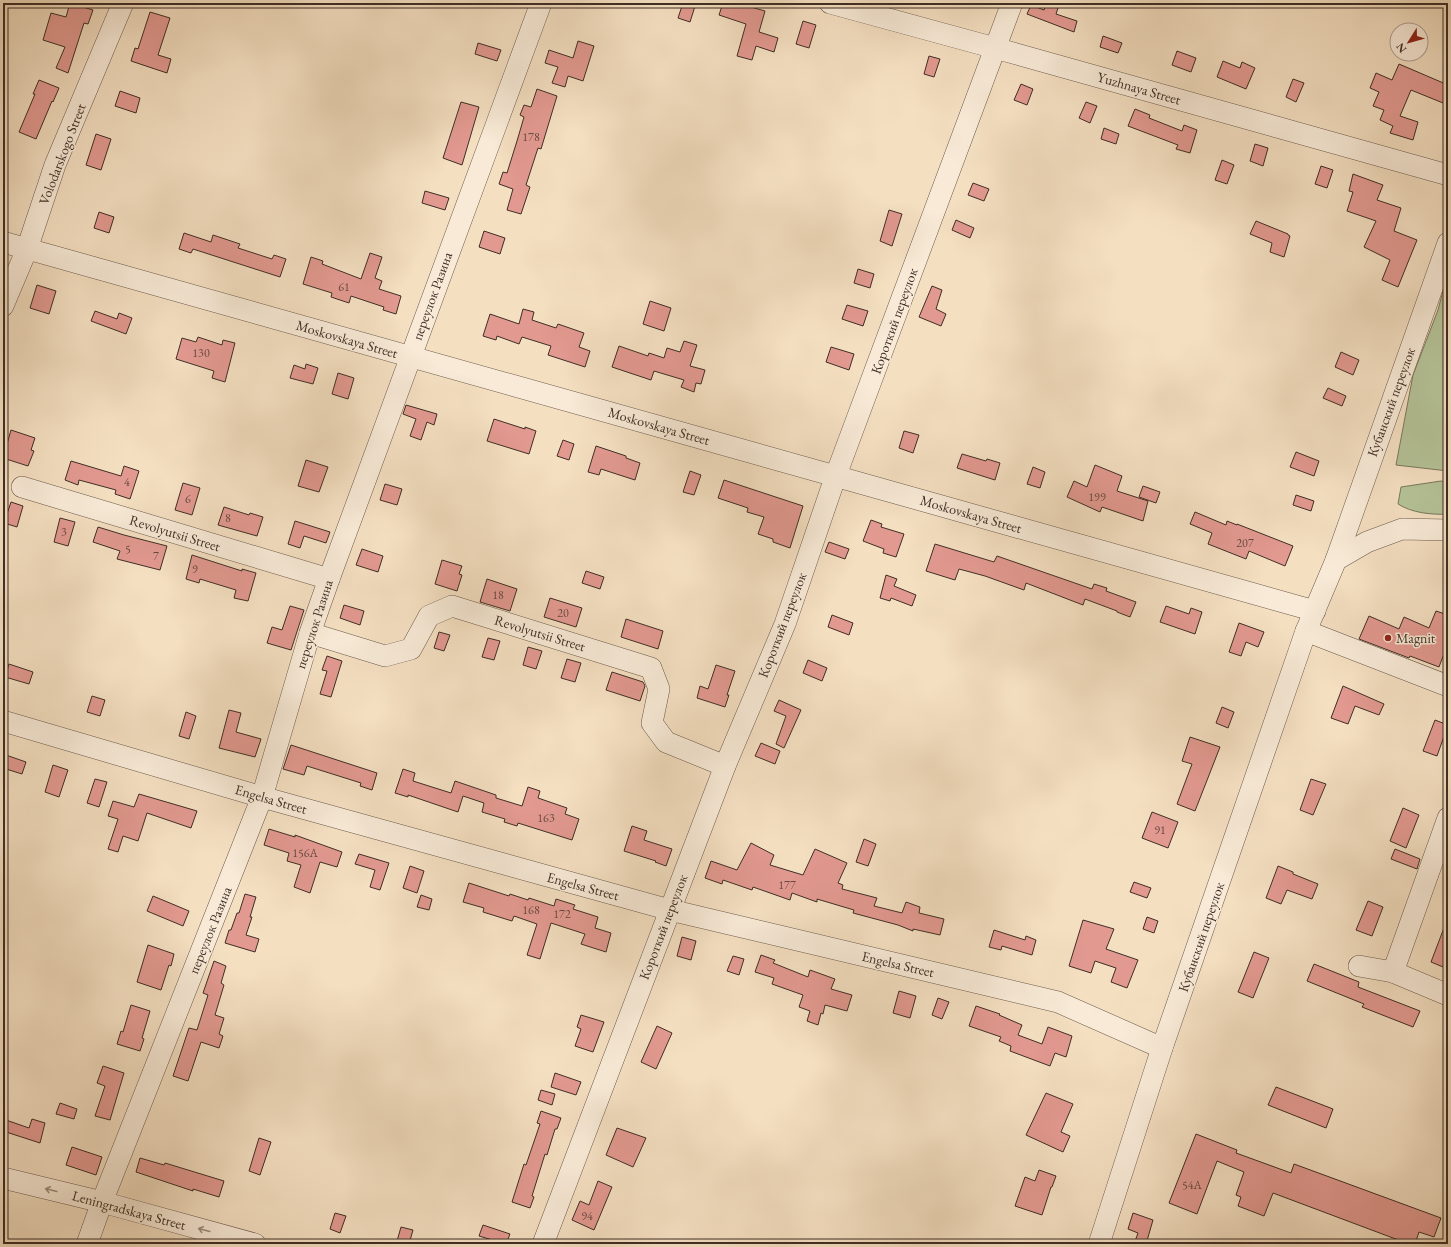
<svg xmlns="http://www.w3.org/2000/svg" width="1451" height="1247" viewBox="0 0 1451 1247" font-family="'EB Garamond',serif">
	<rect width="100%" height="100%" fill="#f4dfc1"/>
	<filter id="stains"><feTurbulence type="fractalNoise" baseFrequency=".005" numOctaves="4"/><feColorMatrix values="0 0 0 0 .2 0 0 0 0 .09 0 0 0 0 .02 0 0 0 .5 -.17"/></filter>
	<radialGradient id="worn" r=".72"><stop offset=".6" stop-color="#630" stop-opacity="0"/><stop offset="1" stop-color="#630" stop-opacity=".3"/></radialGradient>
	<!-- green -->
	<g fill="#b5c398" stroke="#7a785e">
		<path d="M1448,272V471L1396,465L1413,375L1438,310Z"/>
		<path d="M1441,481L1448,483V514C1432,515 1412,513 1398,504L1401,487Z"/>
	</g>
	<!-- building -->
	<g fill="#e29990" stroke="#3f2e25">
		<path d="M70,3L93,10L88,24L84,23L68,73L56,68L65,47L43,40L51,13L66,17Z"/>
		<path d="M683,3H696L690,22L678,18Z"/>
		<path d="M723,3H737L765,11L759,32L778,38L774,52L756,46L752,60L737,56L746,24L719,15Z"/>
		<path d="M1046,4L1058,8L1056,14L1077,21L1074,32L1027,14L1031,5L1044,10Z"/>
		<path d="M150,12L170,18L158,55L171,59L167,73L131,61L135,48L138,49Z"/>
		<path d="M803,21L816,25L809,48L796,44Z"/>
		<path d="M1103,36L1122,43L1118,53L1100,47Z"/>
		<path d="M578,41L594,46L583,81L568,76L565,87L552,83L558,67L545,63L549,50L573,58Z"/>
		<path d="M478,43L501,50L497,61L475,54Z"/>
		<path d="M1177,51L1196,58L1191,72L1172,65Z"/>
		<path d="M929,56L940,59L934,77L924,74Z"/>
		<path d="M1223,61L1240,68L1242,62L1255,68L1246,89L1217,77Z"/>
		<path d="M1399,64L1448,85V105L1411,90L1400,116L1418,122L1413,140L1390,133L1393,126L1380,120L1384,110L1373,106L1379,92L1370,88L1376,73L1392,80Z"/>
		<path d="M1293,79L1304,83L1296,102L1286,97Z"/>
		<path d="M39,80L59,88L53,102L52,101L36,139L19,132L35,94H33Z"/>
		<path d="M1021,84L1033,89L1027,105L1014,100Z"/>
		<path d="M537,89L557,96L541,149L538,148L526,185L530,187L521,214L507,210L513,189L499,184L503,172L507,173L517,141L524,117L520,115L524,105L531,107Z"/>
		<path d="M120,91L140,98L136,113L115,106Z"/>
		<path d="M461,102L479,107L462,165L443,158Z"/>
		<path d="M1086,102L1097,106L1090,123L1079,118Z"/>
		<path d="M1135,109L1150,115L1149,118L1182,131L1184,125L1197,130L1190,153L1176,149L1178,145L1128,126Z"/>
		<path d="M1104,128L1119,134L1116,144L1101,139Z"/>
		<path d="M96,134L111,139L101,170L86,165Z"/>
		<path d="M1255,144L1268,148L1263,166L1250,161Z"/>
		<path d="M1222,160L1234,165L1227,184L1215,180Z"/>
		<path d="M1321,166L1333,170L1327,188L1315,184Z"/>
		<path d="M1353,174L1383,185L1377,200L1401,208L1394,231L1417,240L1398,287L1382,280L1390,260L1364,247L1376,221L1347,211L1353,192L1349,191Z"/>
		<path d="M973,183L989,189L984,201L968,195Z"/>
		<path d="M425,191L449,198L445,210L422,203Z"/>
		<path d="M889,210L902,214L892,246L880,241Z"/>
		<path d="M99,212L114,217L109,233L94,228Z"/>
		<path d="M956,220L974,228L970,238L952,230Z"/>
		<path d="M1256,221L1288,234V235L1290,236L1284,257L1270,252L1272,243L1250,234Z"/>
		<path d="M484,231L505,238L500,254L479,247Z"/>
		<path d="M184,233L211,242L213,235L240,244L238,248L272,259L274,255L286,259L280,277L193,249L191,253L179,249Z"/>
		<path d="M370,253L382,257L375,278L382,281L379,289L401,296L396,314L383,310L384,307L351,296L349,303L331,297L332,293L303,284L311,257L323,261L322,264L361,279Z"/>
		<path d="M858,269L874,274L870,288L854,283Z"/>
		<path d="M37,285L56,291L49,314L30,308Z"/>
		<path d="M932,286L942,290L936,309L946,314L941,326L919,317Z"/>
		<path d="M650,301L671,308L664,331L643,324Z"/>
		<path d="M847,305L868,311L863,326L842,319Z"/>
		<path d="M523,309L534,312L532,320L556,328L558,324L584,333L579,347L590,351L585,367L548,355L551,346L522,337L519,344L497,336L496,340L483,336L490,314L519,324Z"/>
		<path d="M95,311L117,319L119,313L132,318L126,334L91,321Z"/>
		<path d="M198,337L222,345L223,340L235,343L225,382L212,378L214,371L176,359L182,338L196,342Z"/>
		<path d="M684,341L697,345L690,366L705,370L701,384L696,383L694,392L681,387L684,380L654,371L651,380L612,367L619,346L648,356L649,353L664,358L667,348L680,352Z"/>
		<path d="M831,347L854,354L849,370L826,362Z"/>
		<path d="M1341,352L1359,360L1353,375L1335,367Z"/>
		<path d="M306,364L318,368L313,384L290,378L294,365L305,369Z"/>
		<path d="M338,373L354,378L348,399L332,394Z"/>
		<path d="M1328,388L1346,396L1342,406L1323,398Z"/>
		<path d="M406,405L437,414L434,425L427,422L421,440L410,436L416,419L403,414Z"/>
		<path d="M494,419L525,429V427L536,431L529,454L487,441Z"/>
		<path d="M11,430L35,438L31,450L34,451L28,466L3,458Z"/>
		<path d="M904,431L919,435L913,453L899,448Z"/>
		<path d="M563,440L574,444L569,460L557,456Z"/>
		<path d="M596,446L626,456V458L640,463L635,480L601,469L599,475L588,472Z"/>
		<path d="M1296,452L1319,461L1314,476L1290,467Z"/>
		<path d="M962,454L986,461L987,459L1000,463L995,480L957,468Z"/>
		<path d="M306,460L328,467L319,492L298,486Z"/>
		<path d="M71,461L121,476L124,466L139,471L130,499L115,494L116,490L79,480L78,485L65,480Z"/>
		<path d="M1095,465L1122,476L1117,491L1148,501L1143,521L1102,507L1100,512L1067,497L1074,481L1087,487Z"/>
		<path d="M1033,467L1045,472L1040,488L1027,484Z"/>
		<path d="M690,471L701,475L694,495L683,492Z"/>
		<path d="M724,480L803,506L790,548L773,542V539L758,534L764,517L747,512L748,508L718,498Z"/>
		<path d="M183,483L200,488L192,515L175,510Z"/>
		<path d="M385,484L402,489L397,505L380,500Z"/>
		<path d="M1143,486L1160,492L1156,503L1139,497Z"/>
		<path d="M1296,495L1314,501L1311,511L1293,505Z"/>
		<path d="M11,502L23,506L17,527L4,523Z"/>
		<path d="M224,507L249,515L250,513L263,517L257,536L218,525Z"/>
		<path d="M1195,512L1226,525L1227,521L1237,525V524L1293,546L1285,566L1249,551L1246,559L1208,544L1212,533L1190,524Z"/>
		<path d="M60,518L75,522L68,546L54,542Z"/>
		<path d="M871,520L882,524L881,527L904,534L896,557L883,553L884,549L863,541Z"/>
		<path d="M295,521L330,532L326,543L304,536L300,548L288,544Z"/>
		<path d="M98,527L124,535L167,546L160,570L117,559L120,551L93,542Z"/>
		<path d="M829,542L849,549L845,559L825,552Z"/>
		<path d="M935,544L994,562L997,556L1092,589L1094,584L1107,588L1106,591L1136,602L1130,617L1117,612V611L1085,599L1083,605L1026,583L1024,590L985,576L959,569L955,580L926,571Z"/>
		<path d="M362,549L383,556L378,572L356,565Z"/>
		<path d="M192,555L242,571V569L256,573L248,601L234,598L236,590L200,579L199,583L186,579Z"/>
		<path d="M442,560L462,566L459,574L462,575L457,591L435,584Z"/>
		<path d="M586,571L604,577L600,589L582,583Z"/>
		<path d="M886,575L897,579L894,586L916,595L912,606L891,598L890,601L880,598Z"/>
		<path d="M487,579L517,589L510,611L480,602Z"/>
		<path d="M550,598L582,608L576,627L544,617Z"/>
		<path d="M344,605L364,611L360,625L340,618Z"/>
		<path d="M290,606L304,610L291,650L267,643L272,627L282,630Z"/>
		<path d="M1166,606L1189,614L1191,608L1202,612L1195,634L1160,622Z"/>
		<path d="M1436,611L1448,615V643L1439,667L1410,656L1409,658L1359,639L1369,616L1399,629L1404,617L1429,628Z"/>
		<path d="M832,615L853,623L849,635L828,627Z"/>
		<path d="M626,619L663,631L658,649L621,637Z"/>
		<path d="M1239,623L1264,632L1258,647L1246,642L1241,656L1229,652Z"/>
		<path d="M439,632L450,635L444,651L434,648Z"/>
		<path d="M488,638L500,641L494,660L482,657Z"/>
		<path d="M528,647L542,651L536,669L523,665Z"/>
		<path d="M327,656L342,661L331,697L320,694L327,671L322,670Z"/>
		<path d="M567,659L581,663L575,682L561,678Z"/>
		<path d="M808,660L827,668L822,681L803,673Z"/>
		<path d="M9,664L33,672L29,684L5,677Z"/>
		<path d="M716,665L735,671L727,695H729L725,707L697,698L700,686L708,689Z"/>
		<path d="M612,672L643,682L645,686L640,701L606,690Z"/>
		<path d="M1343,686L1384,704L1379,715L1355,706L1348,724L1331,718Z"/>
		<path d="M92,696L105,700L100,716L87,712Z"/>
		<path d="M779,700L801,710L784,748L776,744L786,716L774,711Z"/>
		<path d="M1222,707L1234,712L1228,728L1216,723Z"/>
		<path d="M229,710L241,713L236,732L261,739L255,757L219,748Z"/>
		<path d="M186,712L196,716L189,739L179,736Z"/>
		<path d="M1435,720L1448,725L1437,756L1423,751Z"/>
		<path d="M1190,737L1220,747L1195,811L1177,804L1192,764L1182,761Z"/>
		<path d="M761,743L780,751L775,764L755,756Z"/>
		<path d="M291,745L377,773L372,790L360,786L361,783L307,766L304,775L283,769Z"/>
		<path d="M3,754L26,762L22,774L3,768Z"/>
		<path d="M53,765L68,770L59,797L45,792Z"/>
		<path d="M403,769L415,773L413,781L451,793L455,781L496,795V798L522,806L528,787L540,791L538,798L567,808L565,814L579,819L572,840L518,823L517,826L504,822L505,819L482,812L484,803L463,796L458,812L408,795V797L395,793Z"/>
		<path d="M95,779L107,782L99,807L87,803Z"/>
		<path d="M1311,779L1326,784L1313,815L1300,810Z"/>
		<path d="M139,794L197,811L191,828L147,813L138,841L123,836L118,852L108,849L118,819L108,816L113,801L134,807Z"/>
		<path d="M1403,808L1419,815L1406,848L1390,841Z"/>
		<path d="M1152,812L1178,822L1168,848L1142,838Z"/>
		<path d="M632,826L647,831L644,840L672,849L666,866L655,862L656,861L624,851Z"/>
		<path d="M269,829L295,837V835L342,852L337,867L320,862L310,893L294,887L301,865L287,861L289,853L264,845Z"/>
		<path d="M864,839L876,844L868,866L856,862Z"/>
		<path d="M751,843L774,855L770,865L803,875L815,849L847,863L838,883L843,885L842,889L877,898L874,906L902,913L906,902L920,907L919,913L944,919L940,935L913,929V931L898,925L853,913L854,910L817,899V902L792,893L790,900L753,887L752,890L723,880L722,884L705,878L711,861L737,870Z"/>
		<path d="M1395,849L1420,859L1417,869L1391,859Z"/>
		<path d="M359,854L389,863L380,890L370,887L375,870L355,864Z"/>
		<path d="M410,866L424,871L417,893L403,888Z"/>
		<path d="M1278,866L1293,872V874L1318,884L1312,899L1287,890L1281,904L1266,898Z"/>
		<path d="M1134,882L1151,888L1147,898L1130,892Z"/>
		<path d="M469,883L509,896L510,894L528,900L529,898L554,906L556,899L575,905L573,909L598,917L595,928L611,933L606,952L581,944L585,934L551,923L540,959L527,955L537,924L514,916L512,921L483,912L484,908L463,902Z"/>
		<path d="M245,894L256,897L250,917H252L246,935L259,939L255,952L225,943L229,930H231L237,913H239Z"/>
		<path d="M421,895L432,899L429,910L417,907Z"/>
		<path d="M153,896L189,911L183,926L147,911Z"/>
		<path d="M1368,901L1383,907L1372,936L1356,930Z"/>
		<path d="M1147,917L1158,921L1154,933L1143,929Z"/>
		<path d="M1083,920L1114,929L1106,949L1138,960L1127,988L1111,982L1116,968L1095,961L1091,973L1069,966Z"/>
		<path d="M1447,920H1448V969L1431,962Z"/>
		<path d="M994,930L1025,940L1026,936L1036,940L1032,955L1002,946L1001,950L989,947Z"/>
		<path d="M682,937L696,941L691,960L677,956Z"/>
		<path d="M148,945L174,954L171,966L169,965L161,990L137,982Z"/>
		<path d="M1254,952L1269,958L1253,998L1238,992Z"/>
		<path d="M761,955L775,960L773,963L808,977L810,970L835,979L831,989L852,995L847,1011L825,1005L823,1014L821,1013L818,1025L807,1021L810,1011L799,1007L803,995L772,984L774,978L755,972Z"/>
		<path d="M733,956L744,959L739,975L727,971Z"/>
		<path d="M214,961L226,966L221,983L224,985L215,1015L224,1018L219,1034L223,1036L219,1048L201,1042L188,1081L173,1076L189,1028L197,1030L208,995L203,993Z"/>
		<path d="M1314,964L1359,982L1358,987L1420,1011L1413,1027L1362,1007L1364,1004L1307,981Z"/>
		<path d="M899,991L916,996L910,1018L893,1013Z"/>
		<path d="M938,998L949,1002L942,1019L932,1015Z"/>
		<path d="M131,1005L150,1011L142,1038L144,1039L140,1051L117,1044L121,1031L123,1032Z"/>
		<path d="M976,1006L1000,1014L999,1015L1022,1025L1018,1035L1042,1044L1048,1027L1072,1036L1066,1057L1055,1053L1050,1066L1010,1051L1011,1046L999,1041L1001,1037L969,1026Z"/>
		<path d="M581,1015L604,1022L593,1052L575,1046L581,1029L577,1027Z"/>
		<path d="M657,1026L672,1033L656,1069L641,1062Z"/>
		<path d="M103,1066L124,1073L110,1120L95,1116L105,1086L97,1083Z"/>
		<path d="M555,1073L581,1082L576,1095L551,1087Z"/>
		<path d="M1276,1087L1333,1109L1326,1128L1268,1105Z"/>
		<path d="M541,1090L555,1094L552,1105L538,1100Z"/>
		<path d="M1046,1093L1073,1104L1061,1132L1070,1136L1063,1152L1026,1135Z"/>
		<path d="M60,1103L77,1109L74,1119L56,1114Z"/>
		<path d="M541,1111L561,1118L557,1129H555L547,1155L545,1154L532,1196L534,1197L530,1208L512,1202L524,1164L526,1165L540,1124L537,1123Z"/>
		<path d="M3,1119L29,1128L32,1119L45,1123L40,1143L3,1131Z"/>
		<path d="M617,1128L646,1138L633,1167L606,1155Z"/>
		<path d="M1196,1134L1237,1150L1236,1153L1291,1173L1294,1164L1441,1218L1434,1237L1419,1232L1415,1244H1409L1273,1193L1264,1216L1238,1206L1241,1197L1236,1195L1244,1172L1217,1161L1197,1214L1169,1203Z"/>
		<path d="M259,1138L271,1142L260,1175L249,1171Z"/>
		<path d="M72,1147L102,1157L96,1175L66,1165Z"/>
		<path d="M140,1158L164,1165L165,1163L224,1181L219,1197L193,1189V1191L136,1172Z"/>
		<path d="M1039,1170L1056,1176L1052,1187H1051L1042,1215L1015,1206L1025,1177L1035,1181Z"/>
		<path d="M598,1181L612,1187L594,1230L572,1220L580,1201L589,1205Z"/>
		<path d="M335,1213L346,1216L340,1233L330,1229Z"/>
		<path d="M1133,1213L1153,1220L1146,1244H1134L1138,1233L1128,1229Z"/>
		<path d="M483,1225L510,1234L506,1244L479,1236Z"/>
		<path d="M401,1227L413,1230L409,1244L397,1241Z"/>
	</g>
	<g fill="none" stroke-linecap="round" stroke-linejoin="round">
		<defs>
			<g id="minor">
				<path d="M830,3L995,48L1448,175"/>
				<path d="M3,242L1315,611"/>
				<path d="M3,306L27,249L55,165L123,3"/>
				<path d="M22,487L329,579"/>
				<path d="M1336,560L1367,542L1402,529L1448,530"/>
				<path d="M1306,631L1448,686"/>
				<path d="M310,633L385,656L411,649L429,616L452,606L651,668L659,689L652,723L666,742L725,766"/>
				<path d="M3,721L262,797L670,910L1058,1002L1162,1048"/>
				<path d="M1359,966L1393,972L1448,995"/>
				<path d="M1393,972L1448,818"/>
				<path d="M3,1178L102,1202L255,1244"/>
				<path d="M87,1244L102,1202L262,797L310,633L329,579L541,3"/>
				<path d="M543,1244L725,766L785,624L836,475L1012,3"/>
				<path d="M1099,1244L1162,1048L1306,631L1336,560L1448,243"/>
			</g>
		</defs>
		<!-- minor casing -->
		<use href="#minor" stroke="#6c5a4c" stroke-width="22"/>
		<!-- minor -->
		<use href="#minor" stroke="#f8ead7" stroke-width="21"/>
	</g>
	<!-- one-way arrows -->
	<defs><path id="oneway-shaft" d="M-6 0H5M1.5-3L5.5 0L1.5 3" fill="none" stroke-width="1.6" stroke-linecap="round" stroke-linejoin="round"/></defs>
	<g stroke="#9c8c7e">
		<use href="#oneway-shaft" transform="translate(51 1190) rotate(-166)"/>
		<use href="#oneway-shaft" transform="translate(204 1230) rotate(-165)"/>
	</g>
	<!-- markers -->
	<circle fill="#8f2418" stroke="#f8ead7" stroke-width="1.5" cx="1388" cy="638" r="4"/>
	<g text-anchor="middle" dominant-baseline="central" stroke-width="3" stroke-linejoin="round" paint-order="stroke">
		<!-- number labels -->
		<g font-size="12" fill="#684940">
			<text x="531" y="137">178</text>
			<text x="344" y="287">61</text>
			<text x="201" y="353">130</text>
			<text x="127" y="482">4</text>
			<text x="1097" y="497">199</text>
			<text x="188" y="499">6</text>
			<text x="228" y="518">8</text>
			<text x="64" y="532">3</text>
			<text x="1245" y="543">207</text>
			<text x="128" y="549">5</text>
			<text x="156" y="556">7</text>
			<text x="195" y="569">9</text>
			<text x="498" y="595">18</text>
			<text x="563" y="613">20</text>
			<text x="546" y="818">163</text>
			<text x="1160" y="830">91</text>
			<text x="305" y="853">156А</text>
			<text x="787" y="885">177</text>
			<text x="531" y="910">168</text>
			<text x="562" y="914">172</text>
			<text x="1192" y="1185">54А</text>
			<text x="587" y="1216">94</text>
		</g>
		<!-- street labels -->
		<g font-size="14" fill="#3f2e25" stroke="#f8ead7">
			<text transform="translate(1139 88) rotate(16)">Yuzhnaya Street</text>
			<text transform="translate(62 154) rotate(-69)">Volodarskogo Street</text>
			<text transform="translate(432 296) rotate(-70)">переулок Разина</text>
			<text transform="translate(894 321) rotate(-70)">Короткий переулок</text>
			<text transform="translate(347 339) rotate(16)">Moskovskaya Street</text>
			<text transform="translate(1391 402) rotate(-70)">Кубанский переулок</text>
			<text transform="translate(659 426) rotate(16)">Moskovskaya Street</text>
			<text transform="translate(971 514) rotate(16)">Moskovskaya Street</text>
			<text transform="translate(175 533) rotate(17)">Revolyutsii Street</text>
			<text transform="translate(314 624) rotate(-72)">переулок Разина</text>
			<text transform="translate(782 625) rotate(-69)">Короткий переулок</text>
			<text transform="translate(540 633) rotate(17)">Revolyutsii Street</text>
			<text transform="translate(271 799) rotate(16)">Engelsa Street</text>
			<text transform="translate(583 886) rotate(15)">Engelsa Street</text>
			<text transform="translate(663 927) rotate(-69)">Короткий переулок</text>
			<text transform="translate(210 930) rotate(-68)">переулок Разина</text>
			<text transform="translate(1201 937) rotate(-71)">Кубанский переулок</text>
			<text transform="translate(898 964) rotate(13)">Engelsa Street</text>
			<text transform="translate(129 1210) rotate(15)">Leningradskaya Street</text>
		</g>
		<!-- poi labels -->
		<g font-size="14" fill="#3f2e25" stroke="#f8ead7" text-anchor="start">
			<text x="1396" y="638">Magnit</text>
		</g>
	</g>
	<!-- margin -->
	<rect width="1451" height="1247" fill="none" stroke="#f4dfc1" stroke-width="16"/>
	<rect x="4" y="4" width="1443" height="1239" fill="none" stroke="#3f2e25" stroke-width="2"/>
	<rect x="8" y="8" width="1435" height="1231" fill="none" stroke="#3f2e25"/>
	<!-- north arrow -->
	<g transform="translate(1409 42) rotate(233)"><circle r="19" fill="#f8ead7" stroke="#ae9f90"/>
	<path d="M0-3L7 15L0 10L-7 15Z" fill="#8f2418"/>
	<text y="-6" font-size="11" font-weight="bold" text-anchor="middle" fill="#3f2e25">N</text>
	</g>
	<rect width="100%" height="100%" filter="url(#stains)"/>
	<rect width="100%" height="100%" fill="url(#worn)"/>
</svg>
